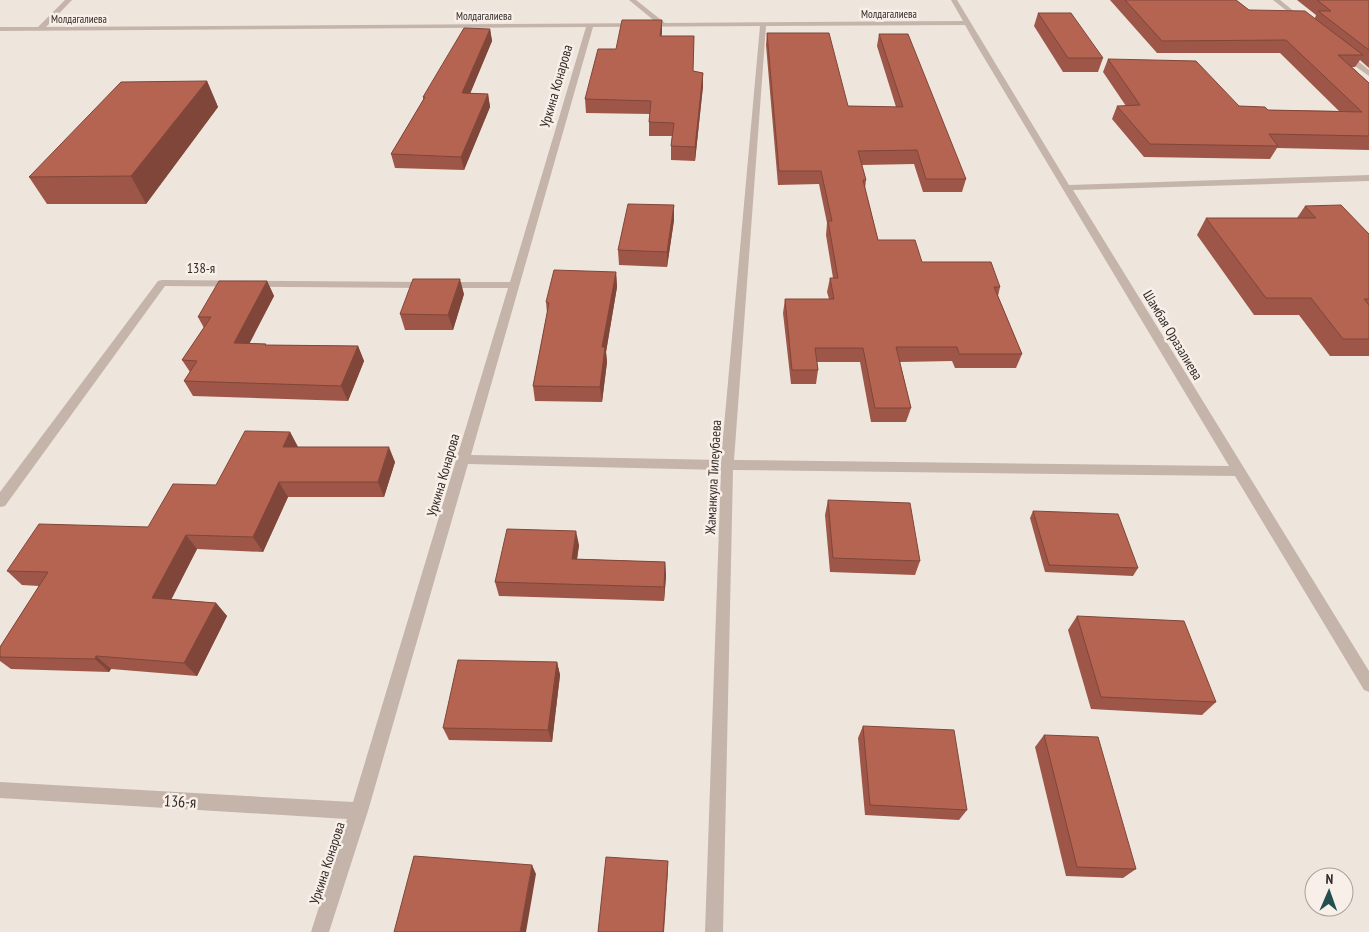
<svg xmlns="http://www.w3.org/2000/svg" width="1369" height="932" viewBox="0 0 1369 932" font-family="'PT Sans Narrow',sans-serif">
	<rect width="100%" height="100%" fill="#eee5dc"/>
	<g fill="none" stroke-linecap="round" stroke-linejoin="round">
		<!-- minor -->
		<g fill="#c5b4aa" fill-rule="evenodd">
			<path d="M65,0H72L46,27L657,23L629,0H636L665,23L963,21L951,0H957L1069,185L1369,175V181L1073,190L1369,671V692L1364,690L1235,476L733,470L723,932H705L721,470L468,464L368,811L329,932H311L347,819L0,798V782L353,802L508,288H447L442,285L447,282H510L586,27L0,31V27H38ZM965,25L977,46L1229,466L734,460L766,26ZM760,26L721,460L471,455L593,27Z"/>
			<path d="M1273,0H1280L1306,21L1301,22Z"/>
			<path d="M1341,52H1347L1369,70V76L1341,56Z"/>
			<path d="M162,280L427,282L432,285L427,288L165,286L5,506L0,507V492L158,281Z"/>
		</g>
	</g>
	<!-- wall -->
	<g fill="#9d5647">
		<path d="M1110,0H1236L1249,10L1315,18L1316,15L1297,0H1369V68L1360,60L1355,67H1352L1369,83V150L1277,148L1270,159L1144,157L1112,119L1117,106H1126L1103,72L1108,59L1239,106L1268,110L1339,111L1280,53H1157Z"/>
		<path d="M1038,13L1103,58L1098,72H1063L1034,26Z"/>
		<path d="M662,20L661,36H694L693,71L703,73V86L695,161L671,160V146L672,136H649V122L650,114L586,113L585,99L616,49Z"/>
		<path d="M490,29L492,41L470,93L488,94L490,107L464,170L395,168L391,154L423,100V97Z"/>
		<path d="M767,33L848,106L896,107L877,46L879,34L966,179L962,192H923L914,164L862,165L866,180L865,188L878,240L922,262L1000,287L998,296L1022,354L1016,368H955L952,361L900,362L911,408L906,422H871L860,362H817L818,370L816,384H791L783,313L785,299H829L827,292L830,278H833L826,235L827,223L819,184L778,185L766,45Z"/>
		<path d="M207,81L218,107L146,204H47L29,177Z"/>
		<path d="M674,205V220L667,267L619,265L618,250Z"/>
		<path d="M1305,206L1369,234V356H1330L1299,315H1254L1197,235L1206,218H1297Z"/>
		<path d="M616,272L617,287L606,352L607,362L602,402L535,401L533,386L547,313L546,302Z"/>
		<path d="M267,281L274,296L249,343L266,344V345L358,346L364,361L348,401L193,396L184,381L190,372L182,360L204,328L198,317Z"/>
		<path d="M464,294L453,330H405L400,314Z"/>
		<path d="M290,432L298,447L395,462L384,497H288L263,552L197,549L171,599L216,603L227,616L197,676L111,669L109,672L11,669L0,661V647L39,586L22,585L7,571L148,527L216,485Z"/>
		<path d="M828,500L920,561L915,575L830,572L825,515Z"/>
		<path d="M1033,511L1138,568L1133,576L1045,572L1030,518Z"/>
		<path d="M579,545L577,559L665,562L666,576L664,601L499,596L495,582Z"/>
		<path d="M1077,616L1216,702L1202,715L1091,709L1068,630Z"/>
		<path d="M557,662L560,675L552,742L449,740L443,728Z"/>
		<path d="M863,726L967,810L959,820L865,815L858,738Z"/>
		<path d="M1044,735L1136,869L1123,878L1066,876L1035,747Z"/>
	</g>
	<!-- shaded-wall -->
	<g fill="#7f4639">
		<path d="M662,20V33L660,48V36Z"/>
		<path d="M490,29L492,41L465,106L462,93Z"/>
		<path d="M703,73V86L695,161V147Z"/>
		<path d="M207,81L218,107L146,204L131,176Z"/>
		<path d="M488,94L490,107L464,170L461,157Z"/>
		<path d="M674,205V220L667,267V252Z"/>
		<path d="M616,272L617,287L606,352L607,362L602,402L600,387L602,347Z"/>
		<path d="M460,279L464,294L453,330L448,315Z"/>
		<path d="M267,281L274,296L242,358L234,343Z"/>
		<path d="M358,346L364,361L348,401L341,386Z"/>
		<path d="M290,432L298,447H283Z"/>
		<path d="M389,447L395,462L384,497L378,482Z"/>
		<path d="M279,482L288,497L263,552L253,537Z"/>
		<path d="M576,531L579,545L575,573L572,559Z"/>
		<path d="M186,535L197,549L165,612L152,598Z"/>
		<path d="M665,562L666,576L664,601V587Z"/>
		<path d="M216,603L227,616L197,676L184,663Z"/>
		<path d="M96,656L111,669L109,672L95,659Z"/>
		<path d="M557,662L560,675L552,742L548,730Z"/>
		<path d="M668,861V870L664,932H663Z"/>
		<path d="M532,865L536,874L526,932H520Z"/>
	</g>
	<!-- building -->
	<g fill="#b66452" stroke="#7f4639">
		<path d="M1125,0H1236L1249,10L1305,11L1363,55H1338L1369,83V136L1269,134L1278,146L1150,144L1117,106L1140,105L1108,59L1196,61L1239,106L1265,107L1268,110L1362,112L1286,40L1162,41Z"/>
		<path d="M1317,0H1369V50L1318,11H1331Z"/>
		<path d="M1038,13H1071L1103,58H1068Z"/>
		<path d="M622,20H662L660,36H694L693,71L703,73L695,147L671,146L674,123L649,122L651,101L585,99L598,49H616Z"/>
		<path d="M464,28L490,29L462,93L488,94L461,157L391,154L425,97H423Z"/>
		<path d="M767,33H829L848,106L903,107L879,34H908L966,179H926L917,150L858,151L866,180H863L878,240H915L922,262H991L1000,287H994L1022,354H959L957,347H896L911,408H875L863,348H815L818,370H792L785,299H834L830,278H838L828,221H832L821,171H779Z"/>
		<path d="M207,81L131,176L29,177L121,82Z"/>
		<path d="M628,204L674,205L667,252L618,250Z"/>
		<path d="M1341,205L1369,234V299H1364L1369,305V339H1343L1311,298H1266L1206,218H1316L1305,206Z"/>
		<path d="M554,270L616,272L602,347H605L600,387L533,386L549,303L546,302Z"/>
		<path d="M413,279H460L448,315L400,314Z"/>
		<path d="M219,281H267L234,343L266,344L265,345L358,346L341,386L184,381L197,361L182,360L211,317H198Z"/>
		<path d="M245,431L290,432L283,447H389L378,482H279L253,537L186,535L152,598L216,603L184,663L96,656L95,659L0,657V647L48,572L7,571L39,524L148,527L173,484L216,485Z"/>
		<path d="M828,500L910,503L920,561L833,558Z"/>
		<path d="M1033,511L1118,514L1138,568L1049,565Z"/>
		<path d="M507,529L576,531L572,559L665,562L664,587L495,582Z"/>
		<path d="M1077,616L1184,621L1216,702L1101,697Z"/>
		<path d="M458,660L557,662L548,730L443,728Z"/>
		<path d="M863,726L954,730L967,810L870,805Z"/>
		<path d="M1044,735L1098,737L1136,869L1077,867Z"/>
		<path d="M414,856L532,865L520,932H394Z"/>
		<path d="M606,857L668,861L663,932H598Z"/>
	</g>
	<g text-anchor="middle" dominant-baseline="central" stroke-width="5" stroke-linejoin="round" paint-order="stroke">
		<!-- far-street labels -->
		<g font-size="11" fill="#332b28" stroke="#f7efe8">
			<text x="889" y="14">Молдагалиева</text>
			<text x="484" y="16">Молдагалиева</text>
			<text x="79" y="19">Молдагалиева</text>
		</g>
		<!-- street labels -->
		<g font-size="14" fill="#332b28" stroke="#f7efe8">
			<text transform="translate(556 86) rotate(-74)">Уркина Конарова</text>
			<text x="201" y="268">138-я</text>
			<text transform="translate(1173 335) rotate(59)">Шамбая Оразалиева</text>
			<text transform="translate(443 475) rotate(-74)">Уркина Конарова</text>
			<text transform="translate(713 477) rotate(-87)">Жаманкула Тилеубаева</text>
			<text transform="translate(327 863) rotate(-72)">Уркина Конарова</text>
		</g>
		<!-- near-street labels -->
		<g font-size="16" fill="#332b28" stroke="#f7efe8">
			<text transform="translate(180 801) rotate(3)">136-я</text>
		</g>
	</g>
	<!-- north arrow -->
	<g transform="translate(1329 892) rotate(2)"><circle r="24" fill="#f7efe8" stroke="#a9a19b"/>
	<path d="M0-4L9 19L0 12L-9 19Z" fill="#234f4f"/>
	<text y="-8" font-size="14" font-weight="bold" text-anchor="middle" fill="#332b28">N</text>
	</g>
</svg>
